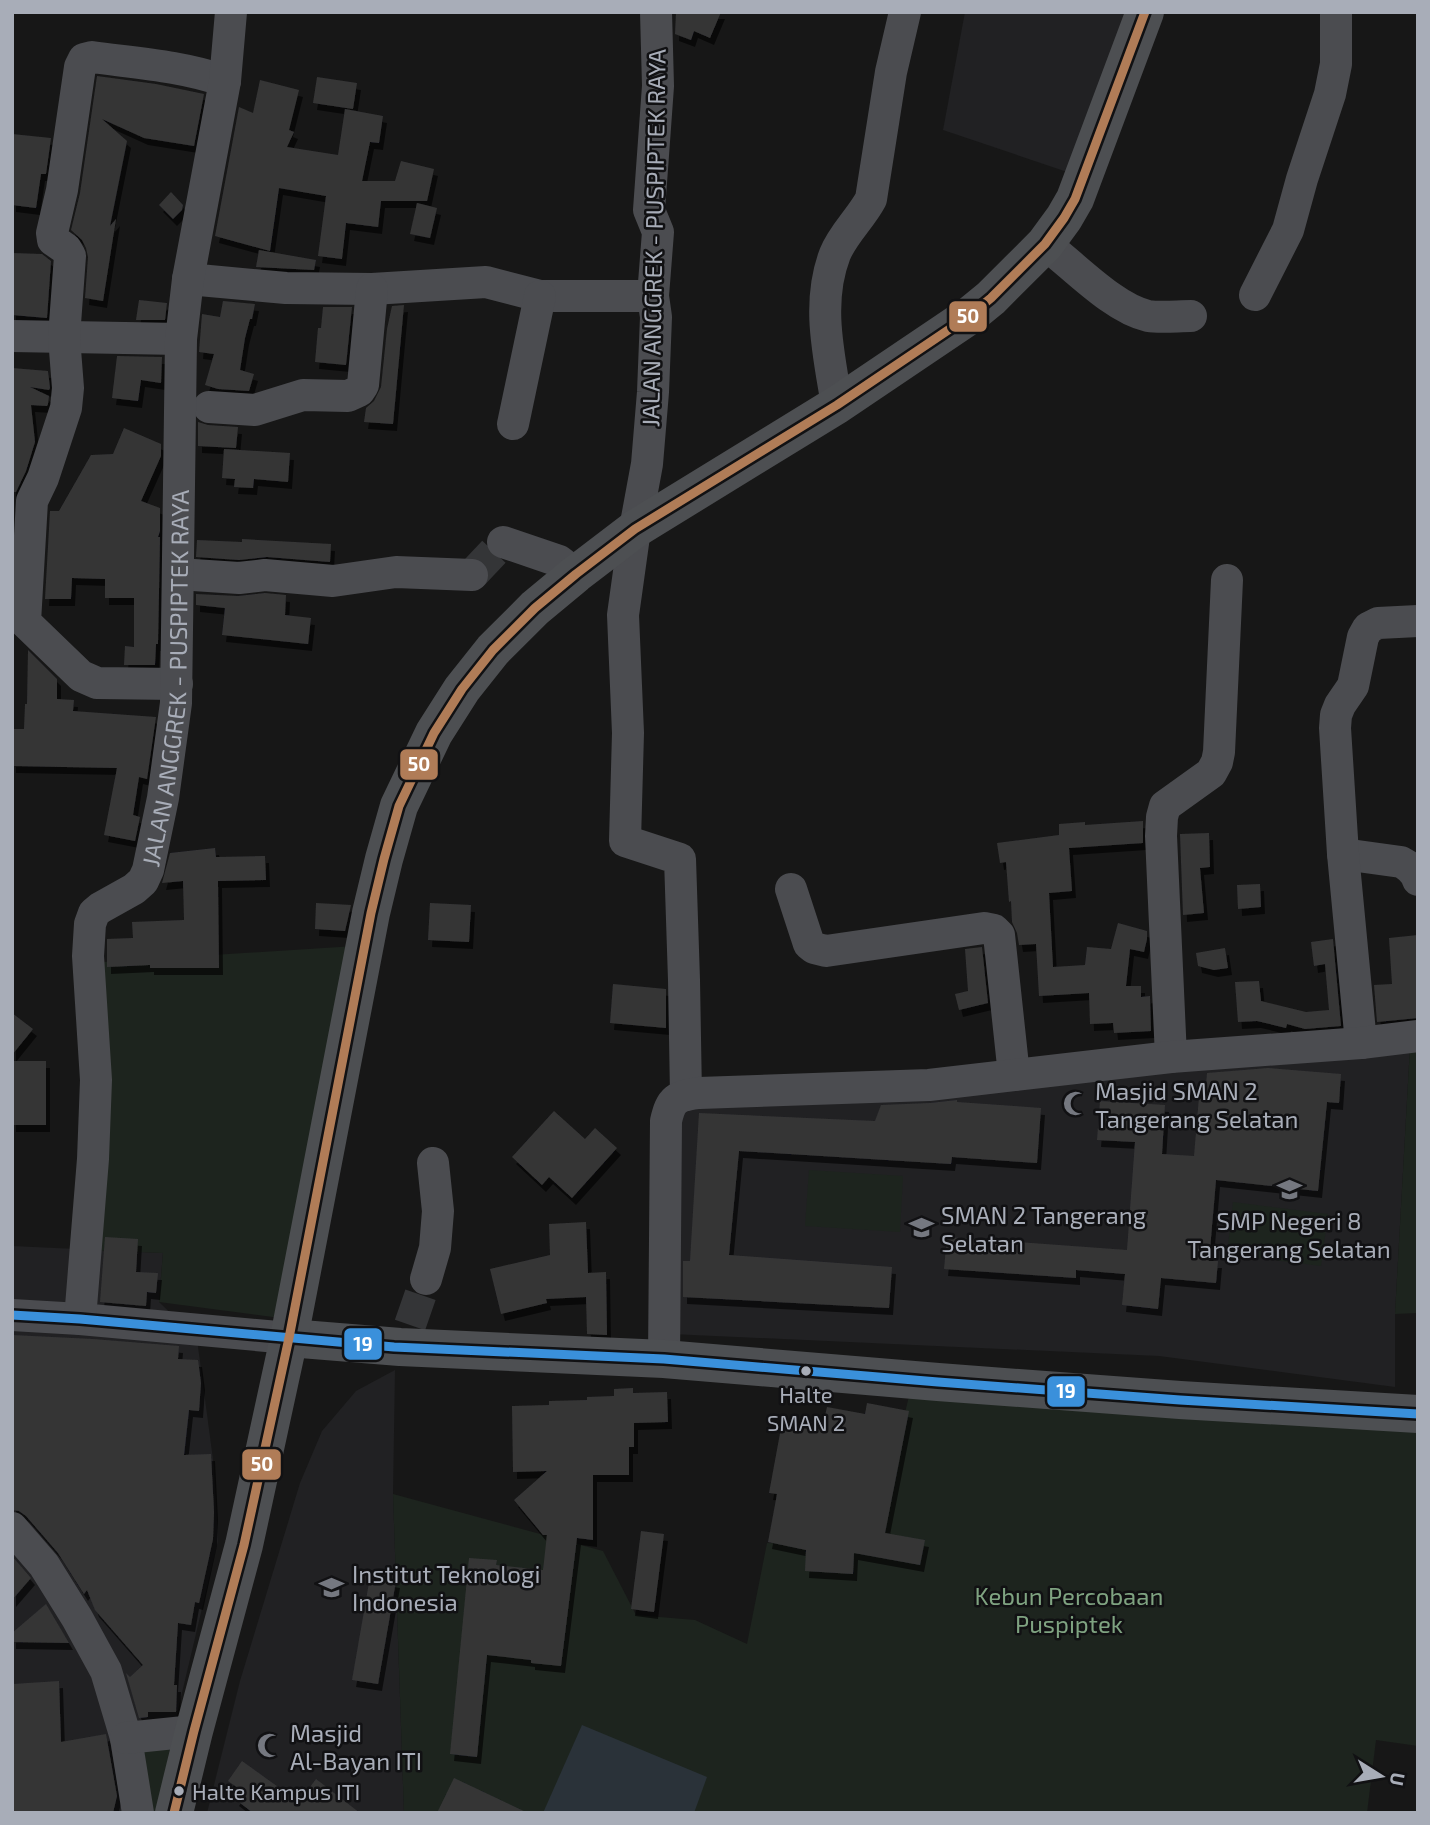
<svg xmlns="http://www.w3.org/2000/svg" width="1430" height="1825" viewBox="0 0 1430 1825" font-family="'Exo 2',sans-serif">
	<defs>
		<filter id="shadow"><feDropShadow dx="4" dy="7" stdDeviation="0" flood-color="#0009"/></filter>
	</defs>
	<rect width="100%" height="100%" fill="#171717"/>
	<!-- built -->
	<g fill="#212123">
		<path d="M965,12H1139L1082,177L943,130Z"/>
		<path d="M1410,1047L1395,1314V1387L1159,1356L671,1334V1122L684,1108Z"/>
		<path d="M12,1246L163,1253L159,1302L197,1339L214,1467L218,1541L176,1718L127,1813H67L58,1740L12,1741Z"/>
		<path d="M395,1370L393,1494L404,1813H207L240,1681L300,1483L322,1431L356,1391Z"/>
	</g>
	<!-- green -->
	<g fill="#1d241e">
		<path d="M355,946L295,1320L159,1302L163,1253L86,1250L87,963Z"/>
		<path d="M1418,1046V1313L1395,1314L1410,1047Z"/>
		<path d="M809,1170L903,1176L900,1232L805,1226Z"/>
		<path d="M1233,1202L1328,1214L1321,1266L1227,1254Z"/>
		<path d="M909,1396L1418,1430V1746L1376,1740L1367,1813H404L393,1494L603,1551L636,1615L695,1620L747,1644L767,1543L873,1547Z"/>
		<path d="M171,1743L157,1813H152L143,1748Z"/>
	</g>
	<!-- water -->
	<path fill="#2a3239" d="M582,1725L707,1777L694,1813H543Z"/>
	<!-- building -->
	<g fill="#353536" filter="url(#shadow)">
		<path d="M676,12H721L710,38L694,31L691,40L675,34Z"/>
		<path d="M97,76L156,84L204,94L194,146L144,138L102,119L127,141L110,226L116,219L103,301L85,298L88,257L86,248L82,240L71,230L80,193Z"/>
		<path d="M317,77L357,83L353,109L313,103Z"/>
		<path d="M260,80L299,90L289,130L294,132L287,147L338,155L345,109L383,116L379,143L370,142L362,181H395L401,161L434,169L427,201H381L378,227L346,223L342,259L318,256L326,196L279,188L270,251L215,236L239,107L253,113Z"/>
		<path d="M12,134L51,138L46,174H41L36,208L12,205Z"/>
		<path d="M171,192L183,205L182,210L173,219L159,205Z"/>
		<path d="M417,203L437,208L430,238L410,234Z"/>
		<path d="M259,250L316,260L314,270L256,267Z"/>
		<path d="M12,253L42,254L51,261L47,318L12,315Z"/>
		<path d="M139,300L167,303L165,320H136Z"/>
		<path d="M223,301L255,304L252,319H250L245,338L240,370L254,374L249,391L218,389L205,385L214,354L199,352L202,314L220,317Z"/>
		<path d="M404,305L393,424L364,422L366,408L374,401L381,387L387,329L392,306Z"/>
		<path d="M323,307H352L346,365L315,362L318,328H321Z"/>
		<path d="M117,356L162,357L161,383L141,380L138,401L112,398Z"/>
		<path d="M12,368L48,371L50,388L49,390L30,387L49,396L48,404L47,406L31,405L35,442L26,471L16,492H12Z"/>
		<path d="M198,422L208,425L238,427L236,448L198,446Z"/>
		<path d="M124,428L161,444V456L141,501L160,508V531L158,537H160L158,644H156L155,665H124L125,646L134,647V598H105V579L72,578L71,599H45L50,511H59L91,455L113,454Z"/>
		<path d="M224,449L290,453L288,482L254,479L253,488L234,487L235,479L222,478Z"/>
		<path d="M242,539L331,544L330,562L267,557L239,560L196,557L197,540L242,542Z"/>
		<path d="M265,593L286,595L285,615L311,618L308,644L222,635L225,608L196,605V594L238,596Z"/>
		<path d="M28,650L57,679V699L74,700L73,711L156,717L147,779L139,777L133,815L140,817L135,841L104,835L117,768L12,766V729H24L25,704H27Z"/>
		<path d="M1143,821V843L1069,848L1072,891L1049,893L1053,967L1085,965L1087,947L1111,949L1118,923L1147,931V939L1144,952L1130,949L1126,986H1141V997L1150,996L1151,1031L1114,1033L1113,1023L1090,1024L1089,993L1039,996L1036,944L1019,945L1017,933L1012,922L1011,901L1009,902L1006,862L1000,863L997,843L1059,835V824L1085,822V825Z"/>
		<path d="M1209,833L1210,867L1200,868L1204,913L1183,915L1180,834Z"/>
		<path d="M215,848L216,857L265,856L266,880L218,881L219,968H150V965L107,967V939L133,938L132,922L184,920L183,881L162,883L170,853Z"/>
		<path d="M1260,884L1261,907L1238,909L1237,885Z"/>
		<path d="M316,903L351,905L345,931L315,929Z"/>
		<path d="M430,903L471,905L469,942L428,940Z"/>
		<path d="M1418,935V1018L1377,1022L1374,985L1392,984L1389,938Z"/>
		<path d="M1333,939L1341,1026L1305,1029L1287,1024L1286,1028L1257,1021L1238,1022L1235,982L1259,981L1261,1001L1306,1012L1329,1010L1325,964L1314,966L1311,942Z"/>
		<path d="M982,947L988,1003L959,1010L955,994L968,991L965,949Z"/>
		<path d="M1225,948L1228,968L1214,970L1198,966L1196,953Z"/>
		<path d="M613,984L666,989V1028L610,1023Z"/>
		<path d="M12,1013L33,1029L12,1055Z"/>
		<rect x="12" y="1061" width="34" height="64"/>
		<path d="M1268,1068L1341,1074L1339,1103L1327,1102L1318,1191L1216,1180L1209,1261H1218L1216,1283L1161,1278L1158,1309L1122,1305L1125,1274L1076,1270V1278L944,1269L947,1237L1127,1250L1135,1142L1097,1140L1100,1101L1165,1105L1162,1154L1194,1156L1199,1097L1205,1098L1207,1073Z"/>
		<path d="M957,1100V1102L1041,1108L1037,1163L952,1157L951,1164L739,1151L729,1255L892,1267L889,1308L683,1297V1261H690L699,1113L875,1121L881,1105L930,1103Z"/>
		<path d="M554,1111L585,1139L595,1128L617,1148L572,1198L549,1177L542,1185L512,1157Z"/>
		<path d="M586,1222L588,1273L606,1272L607,1335L587,1334L586,1297L546,1299L547,1303L501,1314L490,1269L550,1255L549,1224Z"/>
		<path d="M105,1237L138,1239L136,1272L158,1273L156,1293L147,1292L146,1306L100,1302Z"/>
		<path d="M12,1335L93,1339L179,1346L178,1359L198,1360L201,1383L199,1411L189,1410L184,1455L211,1454L214,1512L213,1539L199,1603L195,1602L191,1625L178,1623L174,1685H177L176,1712H148V1717L139,1718L126,1673L130,1677L143,1665L95,1610L87,1590L84,1594L58,1553L26,1516L19,1511L12,1510Z"/>
		<path d="M633,1388V1393L667,1392L668,1422L634,1423V1447H629V1475H593V1540L577,1538L561,1666L531,1663V1660L487,1655L477,1757L450,1754L469,1558L497,1560L496,1565L543,1570L547,1535H543L514,1500L547,1471L513,1472L512,1406L549,1405V1401L587,1400V1397L614,1396V1389Z"/>
		<path d="M867,1403L909,1411L885,1533L925,1540L920,1565L854,1553L853,1574L805,1571L806,1550L768,1542L777,1494L769,1493L781,1428L802,1431L805,1421L823,1424L827,1407L865,1414Z"/>
		<path d="M641,1531L664,1534L654,1612L631,1609Z"/>
		<path d="M12,1556L31,1578L12,1600Z"/>
		<path d="M370,1577L396,1581L378,1684L352,1680Z"/>
		<path d="M46,1604L69,1643L12,1642V1633Z"/>
		<path d="M59,1681L61,1742L106,1734L117,1796L113,1813H12L13,1684Z"/>
		<path d="M242,1761L299,1802L316,1779L360,1813H253L235,1799L241,1790L228,1781Z"/>
		<path d="M454,1778L528,1813H437Z"/>
	</g>
	<g fill="none" stroke-linecap="round" stroke-linejoin="round">
		<!-- minor-tunnel -->
		<g stroke="#343537" stroke-width="32" stroke-dasharray="32 16" stroke-linecap="butt">
			<path d="M472,575L503,542"/>
			<path d="M410,1325L426,1279"/>
		</g>
		<!-- minor -->
		<g stroke="#4b4c50" stroke-width="32">
			<path d="M656,12L658,86L649,210L658,232L653,296L656,317L653,392L647,464L635,529L623,615L628,733L625,841L680,859L684,980L686,1095"/>
			<path d="M1045,244C1074,266 1113,308 1148,316C1161,318 1178,316 1191,316"/>
			<path d="M188,279L286,288L372,289L486,282L540,296H653"/>
			<path d="M1255,295L1288,230L1302,179L1330,94L1336,64V12"/>
			<path d="M12,336L181,339"/>
			<path d="M837,405C829,355 816,303 835,254C843,234 861,218 871,199L891,72L905,12"/>
			<path d="M209,407L255,410L303,395L348,396L359,391L363,385L372,289"/>
			<path d="M513,424L540,296"/>
			<path d="M503,542L559,561L576,574"/>
			<path d="M178,574L239,578L265,575L333,581L396,572L472,575"/>
			<path d="M177,684L97,683L81,676L25,622L32,501L43,478L66,408L68,388L64,337L70,256L66,249L53,240L52,233L62,190L80,67L84,59L92,57C136,63 183,66 225,81"/>
			<path d="M1343,854L1401,862C1409,866 1415,871 1418,880"/>
			<path d="M791,889L809,944L814,948L826,951L984,928L994,930L999,935L1014,1075"/>
			<path d="M1361,1043L1343,854L1335,728L1336,715L1340,705L1353,686L1363,637L1368,628L1378,623L1418,621"/>
			<path d="M1171,1057L1161,836L1162,817L1165,806L1211,773L1217,762L1219,752L1227,580"/>
			<path d="M426,1279L435,1248L438,1211L433,1163"/>
			<path d="M12,1315L80,1319L289,1338"/>
			<path id="s1" d="M80,1319L93,1159L96,1080L88,956L90,924L94,913L100,908L134,889L143,881L148,870L163,798L176,703L181,339L188,279L225,81L231,12"/>
			<path d="M664,1359L666,1121C671,1099 676,1096 699,1093L929,1085L1171,1057L1361,1043L1418,1036"/>
			<path d="M12,1528L44,1565L77,1618L106,1671L126,1738L138,1813"/>
			<path d="M126,1738L194,1731"/>
		</g>
		<!-- major -->
		<g stroke="#4d4f52" stroke-width="38">
			<path d="M289,1338L400,1347L664,1359L938,1382L1180,1400L1418,1414"/>
			<path d="M174,1813L194,1731L244,1545L289,1338L371,913L384,859L399,806L434,733L462,689L493,650L535,608L576,574L635,529L837,405L969,316L991,298L1045,244L1064,218L1075,199L1145,12"/>
		</g>
		<defs>
			<path id="bus-1" d="M12,1315L80,1319L394,1347L664,1359L938,1382L1180,1400L1418,1414"/>
			<path id="bus-2" d="M174,1813L194,1731L244,1545L289,1338L371,913L384,859L399,806L434,733L462,689L493,650L535,608L576,574L635,529L837,405L969,316L991,298L1045,244L1064,218L1075,199L1145,12"/>
		</defs>
		<!-- bus-1 casing -->
		<use href="#bus-1" stroke="#111113" stroke-width="14"/>
		<!-- bus-2 casing -->
		<use href="#bus-2" stroke="#111113" stroke-width="14"/>
		<!-- bus-1 -->
		<use href="#bus-1" stroke="#3a90db" stroke-width="9"/>
		<!-- bus-2 -->
		<use href="#bus-2" stroke="#b07c57" stroke-width="9"/>
	</g>
	<!-- icons -->
	<defs>
		<symbol id="mosque-bare" viewBox="-9 -9 18 18"><path d="M3.5-4.9A6 6 0 1 0 3.5 4.9A5 5 0 1 1 3.5-4.9Z" fill="#757880" stroke="#111113" stroke-width="2.5" paint-order="stroke"/></symbol>
		<symbol id="school-bare" viewBox="-9 -9 18 18"><path d="M0-5L7-2L0 1L-7-2ZM-4 1L0 2.5L4 1V4Q0 6-4 4Z" fill="#757880" stroke="#111113" stroke-width="2.5" paint-order="stroke"/></symbol>
		<symbol id="university-bare" viewBox="-9 -9 18 18"><path d="M0-5L7-2L0 1L-7-2ZM-4 1L0 2.5L4 1V4Q0 6-4 4Z" fill="#757880" stroke="#111113" stroke-width="2.5" paint-order="stroke"/></symbol>
	</defs>
	<g fill-rule="evenodd">
		<use href="#mosque-bare" x="1058" y="1086" width="35" height="35"/>
		<use href="#school-bare" x="1272" y="1172" width="35" height="35"/>
		<use href="#school-bare" x="904" y="1210" width="35" height="35"/>
		<use href="#university-bare" x="314" y="1570" width="35" height="35"/>
		<use href="#mosque-bare" x="252" y="1728" width="35" height="35"/>
	</g>
	<!-- markers -->
	<g fill="#a8adb8" stroke="#111113" stroke-width="2.5">
		<circle cx="806" cy="1371" r="6"/>
		<circle cx="179" cy="1791" r="6"/>
	</g>
	<g text-anchor="middle" dominant-baseline="central" stroke-width="5" stroke-linejoin="round" paint-order="stroke">
		<!-- bus labels -->
		<g font-size="22" fill="#a8adb8" stroke="#111113">
			<text x="806" y="1394">Halte<tspan x="806" dy="28">SMAN 2</tspan></text>
			<text x="192" y="1791" text-anchor="start">Halte Kampus ITI</text>
		</g>
		<!-- street labels -->
		<g font-size="24" fill="#a8adb8" stroke="#111113">
			<text transform="translate(653 238) rotate(-89)">JALAN ANGGREK - PUSPIPTEK RAYA</text>
			<text stroke="none"><textPath href="#s1" startOffset="672">JALAN ANGGREK - PUSPIPTEK RAYA</textPath></text>
		</g>
		<!-- poi labels -->
		<g font-size="24" fill="#a8adb8" stroke="#111113" text-anchor="start">
			<text x="1095" y="1090">Masjid SMAN 2<tspan x="1095" dy="28">Tangerang Selatan</tspan></text>
			<text x="941" y="1214">SMAN 2 Tangerang<tspan x="941" dy="28">Selatan</tspan></text>
			<text x="1289" y="1220" text-anchor="middle">SMP Negeri 8<tspan x="1289" dy="28">Tangerang Selatan</tspan></text>
			<text x="352" y="1573">Institut Teknologi<tspan x="352" dy="28">Indonesia</tspan></text>
			<text x="290" y="1732">Masjid<tspan x="290" dy="28">Al-Bayan ITI</tspan></text>
		</g>
		<!-- park labels -->
		<g font-size="24" fill="#7fa381" stroke="#111113">
			<text x="1069" y="1595">Kebun Percobaan<tspan x="1069" dy="28">Puspiptek</tspan></text>
		</g>
	</g>
	<g stroke="#111113" stroke-width="2.5">
		<rect x="948" y="300" width="40" height="33" rx="7" fill="#b07c57"/>
		<rect x="399" y="748" width="40" height="33" rx="7" fill="#b07c57"/>
		<rect x="343" y="1327" width="40" height="34" rx="7" fill="#3a90db"/>
		<rect x="1046" y="1375" width="40" height="33" rx="7" fill="#3a90db"/>
		<rect x="241" y="1448" width="41" height="33" rx="7" fill="#b07c57"/>
	</g>
	<g font-size="19" text-anchor="middle" font-weight="bold" fill="#fff">
		<text x="968" y="323">50</text>
		<text x="419" y="771">50</text>
		<text x="363" y="1351">19</text>
		<text x="1066" y="1398">19</text>
		<text x="262" y="1471">50</text>
	</g>
	<!-- border -->
	<rect width="1430" height="1825" fill="none" stroke="#a8adb8" stroke-width="28"/>
	<!-- north arrow -->
	<g transform="translate(1381 1776) rotate(101)" stroke="#111113" stroke-width="5" paint-order="stroke">
	<path d="M0-5L12 26L0 18L-12 26Z" fill="#a8adb8"/>
	<text y="-10" font-size="19" font-weight="bold" text-anchor="middle" fill="#a8adb8">U</text>
	</g>
</svg>
